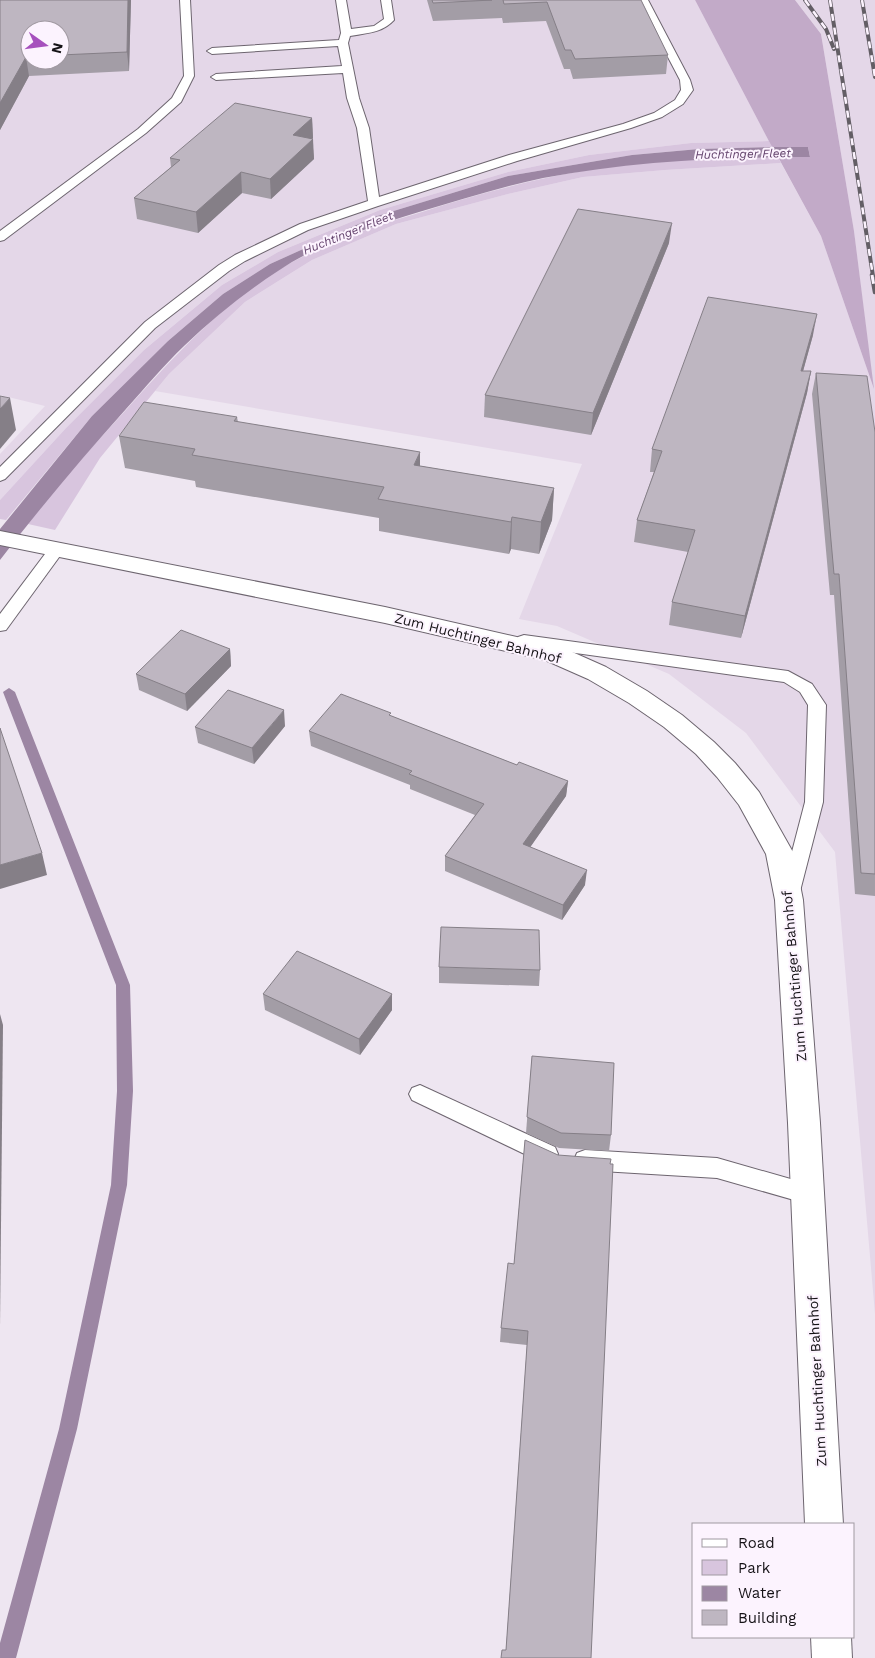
<svg xmlns="http://www.w3.org/2000/svg" width="875" height="1658" viewBox="0 0 875 1658" font-family="'Work Sans',sans-serif">
	<rect width="100%" height="100%" fill="#eee6f1"/>
	<!-- built -->
	<g fill="#e4d7e8" fill-rule="evenodd">
		<path d="M0,0H695L769,141L691,143L589,155L508,172L380,210L278,252L222,285L144,350L66,428L0,500V454L45,406L0,395ZM30,30H60V60H30Z"/>
		<path d="M795,0H875V1314L835,852L746,733L669,674L557,626L519,619L582,464L155,391L169,374L245,302L312,260L396,224L508,194L583,177L665,170L781,163L821,236L873,386L854,231L821,34Z"/>
	</g>
	<!-- green -->
	<g fill="#d8c5de">
		<path d="M769,141L772,147L699,149L632,155L508,176L374,217L270,264L223,294L168,341L92,416L6,520L0,519V500L66,428L144,350L222,285L278,252L380,210L508,172L589,155L691,143Z"/>
		<path d="M726,157H778L781,163L665,170L583,177L508,194L396,224L312,260L245,302L169,374L100,458L55,530L28,524C57,485 91,448 125,411C172,359 219,306 280,269C324,243 373,226 422,212C461,199 501,188 541,179C602,165 665,161 726,157Z"/>
	</g>
	<!-- forest -->
	<path fill="#c2aac8" d="M695,0H795L821,34L854,231L874,389L821,236L778,157H810L808,147H772Z"/>
	<!-- water -->
	<path fill="#9c86a3" d="M772,147H808L810,157C721,157 632,161 543,178C501,187 460,200 419,212C371,227 319,243 278,271C244,293 213,318 184,346C164,365 145,388 126,409C82,458 40,508 0,560V529L92,416L168,341L223,294L270,264L374,217L508,176L632,155L699,149Z"/>
	<g fill="none" stroke-linecap="round" stroke-linejoin="round">
		<!-- stream -->
		<path fill="#9c86a3" fill-rule="evenodd" d="M9,688L15,692L130,985L133,1091L127,1185L77,1429L16,1658H0V1643L59,1429L111,1185L117,1091L116,985L3,692Z"/>
		<defs>
			<g id="lane">
				<path d="M180,0H190L194,76L181,102L146,133L4,240L0,241V231L138,129L172,98L184,76Z"/>
				<path d="M336,0H346L351,29L374,26L384,19L381,0H391L394,20C382,33 367,33 350,36L348,43L359,98L369,128L379,197L509,155L623,124L654,113L675,100L681,90L680,80L638,0H648L690,80L693,90L683,104L662,117L631,128L517,161L378,206L308,230L245,261L229,271L155,328L5,479L0,481V467L145,322L219,265L235,255L300,224L368,201L357,128L347,98L343,73L216,80L211,77L216,74L342,66L338,46L212,54L207,51L212,48L339,40L341,33Z"/>
				<path d="M57,544L63,546L65,549L6,630L0,631V614L51,546Z"/>
				<path d="M524,635L788,671L812,684L826,705L823,802L798,899L791,901L784,899L781,894L805,802L808,705L800,692L784,682L518,645L516,641L518,637Z"/>
				<path d="M420,1085L555,1147L558,1154L555,1161L547,1164L539,1161L412,1100L409,1094L412,1088Z"/>
				<path d="M585,1150L717,1158L808,1184L816,1187L819,1194L816,1201L808,1204L717,1178L585,1170L577,1167L574,1160L577,1153Z"/>
			</g>
			<g id="secondary">
				<path d="M0,531L385,607L561,647L606,667L647,691L682,715L714,742L735,763L759,792L794,854L803,900L820,1123L843,1524H805L788,1123L775,900L766,854L739,805L717,777L696,754L664,727L629,703L588,679L545,660L385,623L0,545Z"/>
				<path d="M811,1637H851L852,1658H812Z"/>
			</g>
		</defs>
		<!-- lane casing -->
		<use href="#lane" stroke="#6d656f" stroke-width="2"/>
		<!-- secondary casing -->
		<use href="#secondary" stroke="#6d656f" stroke-width="2"/>
		<!-- lane -->
		<use href="#lane" fill="#fff" fill-rule="evenodd"/>
		<!-- secondary -->
		<use href="#secondary" fill="#fff" fill-rule="evenodd"/>
		<defs>
			<g id="rail-far1">
				<path d="M805,0L826,29L834,49"/>
				<path d="M830,0L873,276"/>
				<path d="M862,0L875,77"/>
			</g>
			<path id="rail" d="M872,275L875,292"/>
		</defs>
		<!-- rail-far1 casing -->
		<use href="#rail-far1" stroke="#635e65" stroke-width="4"/>
		<!-- rail casing -->
		<use href="#rail" stroke="#635e65" stroke-width="4.5"/>
		<!-- rail-far1 -->
		<use href="#rail-far1" stroke="#fcf3fe" stroke-width="2.5" stroke-dasharray="7" stroke-linecap="butt"/>
		<!-- rail -->
		<use href="#rail" stroke="#fcf3fe" stroke-width="3" stroke-dasharray="9" stroke-linecap="butt"/>
	</g>
	<!-- wall -->
	<g fill="#a39da6" fill-rule="evenodd">
		<path d="M0,0H131L129,71L29,76L0,130ZM30,30H60V60H30Z"/>
		<path d="M427,0H641L668,55L666,74L573,79L570,69H564L546,21L503,23L502,18L433,21Z"/>
		<path d="M312,118L313,138L312,139L314,159L271,199L242,193L198,233L137,219L134,198L171,167L170,158Z"/>
		<path d="M669,243L591,435L484,417L485,395Z"/>
		<path d="M813,335L803,371H811L807,393L741,638L669,625L672,602L688,552L634,542L637,520L654,472H650L652,449Z"/>
		<path d="M816,373L875,432V896L855,894L834,595H830L812,394Z"/>
		<path d="M237,417L238,422L420,466L554,488L552,520L539,554L511,549L509,554L379,531V518L196,487L195,481L125,468L119,436Z"/>
		<path d="M230,649L231,666L187,711L139,690L136,674Z"/>
		<path d="M391,716L517,765L568,781L566,796L530,847L585,885L562,920L445,871V856L475,815L410,789V785L311,746L309,731Z"/>
		<path d="M285,726L254,764L198,743L195,727Z"/>
		<path d="M439,967L540,970L539,986L439,983Z"/>
		<path d="M263,994H392V1010L360,1055L265,1010Z"/>
		<path d="M532,1056L611,1135L609,1151L559,1148L526,1133Z"/>
		<path d="M525,1140L591,1658L506,1650L527,1345L500,1342L501,1328L514,1264Z"/>
	</g>
	<!-- shaded-wall -->
	<g fill="#857f87">
		<path d="M128,0H131L129,71L127,52Z"/>
		<path d="M26,57L29,76L0,130V103Z"/>
		<path d="M312,118L313,138L294,155L293,135Z"/>
		<path d="M313,139L314,159L271,199L270,179Z"/>
		<path d="M241,172L242,193L198,233L196,212Z"/>
		<path d="M672,223L669,243L591,435L593,413Z"/>
		<path d="M817,314L813,335L797,393L801,371Z"/>
		<path d="M811,371L807,393L741,638L745,616Z"/>
		<path d="M10,398L16,430L0,449V409Z"/>
		<path d="M420,452V484L414,465Z"/>
		<path d="M554,488L552,520L539,554L541,522Z"/>
		<path d="M512,517L511,549L509,554L511,522Z"/>
		<path d="M230,649L231,666L187,711L185,694Z"/>
		<path d="M284,710L285,726L254,764L252,748Z"/>
		<path d="M568,781L566,796L522,859L523,844Z"/>
		<path d="M42,853L47,875L0,889V865Z"/>
		<path d="M587,870L585,885L562,920L563,905Z"/>
		<path d="M392,994V1010L360,1055L359,1039Z"/>
		<path d="M0,1014L3,1025L0,1327Z"/>
	</g>
	<!-- building -->
	<g fill="#beb6c1" stroke="#857f87">
		<path d="M0,0H128L127,52L60,55V30H30V56L26,57L0,103Z"/>
		<path d="M432,0H492L433,3Z"/>
		<path d="M503,0H641L668,55L575,59L571,50H565L547,2L504,4Z"/>
		<path d="M235,103L312,118L293,135L313,139L270,179L241,172L196,212L134,198L180,160L170,158Z"/>
		<path d="M578,209L672,223L593,413L485,395Z"/>
		<path d="M708,297L817,314L801,371H811L745,616L672,602L695,530L637,520L662,451L652,449Z"/>
		<path d="M816,373L867,376L875,432V874L861,873L839,574H834Z"/>
		<path d="M0,396L10,398L0,409Z"/>
		<path d="M144,402L237,417L234,421L420,452L414,465L554,488L541,522L512,517L511,522L378,499L384,487L192,455L195,449L119,436Z"/>
		<path d="M181,630L230,649L185,694L136,674Z"/>
		<path d="M228,690L284,710L252,748L195,727Z"/>
		<path d="M341,694L391,713L389,715L517,765L519,762L568,781L523,844L587,870L563,905L445,856L484,804L409,774L412,771L309,731Z"/>
		<path d="M0,728L42,853L0,865Z"/>
		<path d="M441,927L539,930L540,970L439,967Z"/>
		<path d="M297,951L392,994L359,1039L263,994Z"/>
		<path d="M532,1056L614,1063L611,1135L561,1133L527,1117Z"/>
		<path d="M525,1140L558,1155L611,1159L610,1164H613L591,1658H501L502,1650H506L528,1331L501,1328L508,1263L514,1264Z"/>
	</g>
	<g text-anchor="middle" dominant-baseline="central" stroke-width="4" stroke-linejoin="round" paint-order="stroke">
		<!-- far-water labels -->
		<g font-size="12" font-style="italic" fill="#63426c" stroke="#fcf3fe">
			<text transform="translate(743 154) rotate(-1)">Huchtinger Fleet</text>
			<text transform="translate(348 233) rotate(-22)">Huchtinger Fleet</text>
		</g>
		<!-- street labels -->
		<g font-size="14" fill="#151216" stroke="#fcf3fe">
			<text transform="translate(478 638) rotate(14)">Zum Huchtinger Bahnhof</text>
			<text transform="translate(794 976) rotate(-95)">Zum Huchtinger Bahnhof</text>
			<text transform="translate(817 1381) rotate(-93)">Zum Huchtinger Bahnhof</text>
		</g>
	</g>
	<!-- legend -->
	<rect x="692" y="1523" width="162" height="115" fill="#fcf3fe" stroke="#a099a1"/>
	<rect x="702" y="1539" width="25" height="8" fill="#ffffff" stroke="#a099a1"/>
	<text x="738" y="1548" font-size="15" fill="#151216">Road</text>
	<rect x="702" y="1560" width="25" height="15" fill="#d8c5de" stroke="#a099a1"/>
	<text x="738" y="1573" font-size="15" fill="#151216">Park</text>
	<rect x="702" y="1586" width="25" height="15" fill="#9c86a3" stroke="#a099a1"/>
	<text x="738" y="1598" font-size="15" fill="#151216">Water</text>
	<rect x="702" y="1610" width="25" height="15" fill="#beb6c1" stroke="#a099a1"/>
	<text x="738" y="1623" font-size="15" fill="#151216">Building</text>
	<!-- north arrow -->
	<g transform="translate(45 45) rotate(104)"><circle r="24" fill="#fcf3fe" stroke="#a099a1"/>
	<path d="M0-4L9 19L0 12L-9 19Z" fill="#a650bd"/>
	<text y="-8" font-size="14" font-weight="bold" text-anchor="middle" fill="#151216">N</text>
	</g>
</svg>
